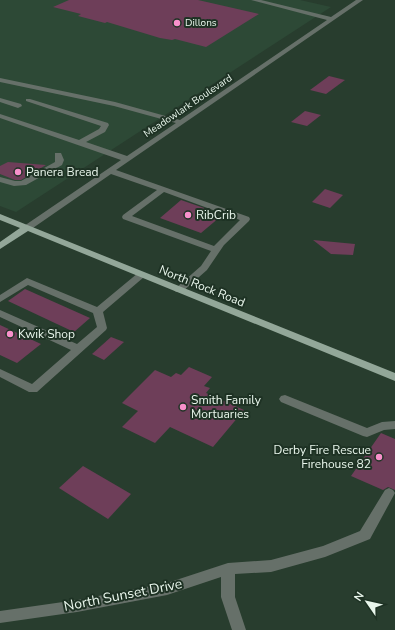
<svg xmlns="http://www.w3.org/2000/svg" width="395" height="630" viewBox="0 0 395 630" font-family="'Nunito Sans',sans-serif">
	<rect width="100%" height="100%" fill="#283d2e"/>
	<!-- built -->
	<path fill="#2d4936" d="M0,0H300L331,7L16,212L0,206Z"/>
	<!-- building -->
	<g fill="#6e3e59">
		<path d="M69,0H198L259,14L206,47L175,39L172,40L160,38L107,22L105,23L78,16L81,14L53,7Z"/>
		<path d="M329,76L345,80L326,94L310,90Z"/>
		<path d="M305,111L321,115L307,126L291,122Z"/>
		<path d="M8,162L46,165L21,180H15L0,174V166Z"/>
		<path d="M325,189L343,195L330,208L312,202Z"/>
		<path d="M181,200L207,209L204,212L220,217L201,233L160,218Z"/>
		<path d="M313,240L355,244L353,255L331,254Z"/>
		<path d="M25,289L90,318L74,332L8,301Z"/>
		<path d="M0,325L41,344L17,363L0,355Z"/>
		<path d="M111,337L124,342L104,360L92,354Z"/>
		<path d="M189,367L212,377L204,386L210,388L206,393L244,410L213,447L170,427L155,443L122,427L138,411L122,403L155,370L171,377L176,373L181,375Z"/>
		<path d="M381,433L395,439V490L388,487L383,490L351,476Z"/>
		<path d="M83,466L131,494L108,519L59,488Z"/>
	</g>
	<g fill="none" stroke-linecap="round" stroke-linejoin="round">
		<!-- minor -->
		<g fill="#667069" fill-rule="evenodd">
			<path d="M251,0H261L331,17L356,0H363L116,170L249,217L250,219L249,221L224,245L207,270L182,292H176L174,290L176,288L201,266L211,251L123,219L122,217L123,215L157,190L111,174L30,230H24L23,228L24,226L121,160L0,118V114L79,140L99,129L101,126L26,101V99H30L108,123L109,125L105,132L86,142L127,156L176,123L114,106L0,82V78L115,102L180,120L327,20ZM164,192L240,220L214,246L132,216Z"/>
			<path d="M0,98L21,104L22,106L18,108L0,102Z"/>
			<path d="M55,153H61L64,160L62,165L26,185L14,186L0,182V177L15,181H21L55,162Z"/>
			<path d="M141,272L146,275L144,277L103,312L107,328L106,330L37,392H29L0,377V369L32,384L71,350L0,317V310L77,344L97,327L93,313L28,285L0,302V295L27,278L97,307L138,273Z"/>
			<path d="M285,395L367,428L382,422L395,421V429L384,430L367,437L363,436L281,402L279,399L281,396Z"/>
			<path d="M389,488L393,490L395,493L370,539L325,557L271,572L235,574V597L246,630H232L221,597V577L167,595L77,612L0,623V611L77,600L167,583L228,563L271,560L323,546L360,531L385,490Z"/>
		</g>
		<!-- major -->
		<path fill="#93a799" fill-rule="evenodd" d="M0,214L395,373V381L28,231L0,249V242L20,228L0,220Z"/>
	</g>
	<!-- markers -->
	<g fill="#f890cb" stroke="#1e3224" stroke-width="1.5">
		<circle cx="177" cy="23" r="4"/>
		<circle cx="18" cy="172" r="4"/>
		<circle cx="188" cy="215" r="4"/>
		<circle cx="10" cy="334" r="4"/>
		<circle cx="183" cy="407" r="4"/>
		<circle cx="379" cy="457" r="4"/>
	</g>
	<g text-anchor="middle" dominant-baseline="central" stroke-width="4" stroke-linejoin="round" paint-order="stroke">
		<!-- far-poi labels -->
		<g font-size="10" fill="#e9f6ec" stroke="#1e3224" text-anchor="start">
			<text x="185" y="23">Dillons</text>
		</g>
		<!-- far-street labels -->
		<g font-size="10" fill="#e9f6ec" stroke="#1e3224">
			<text transform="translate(188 106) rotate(-34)">Meadowlark Boulevard</text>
		</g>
		<!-- poi labels -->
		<g font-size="12" fill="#e9f6ec" stroke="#1e3224" text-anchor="start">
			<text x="26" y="172">Panera Bread</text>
			<text x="196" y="215">RibCrib</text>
			<text x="18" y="334">Kwik Shop</text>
			<text x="191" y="400">Smith Family<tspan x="191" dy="14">Mortuaries</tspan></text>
			<text x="371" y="450" text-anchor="end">Derby Fire Rescue<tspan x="371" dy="14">Firehouse 82</tspan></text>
		</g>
		<!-- street labels -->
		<g font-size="12" fill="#e9f6ec" stroke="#1e3224">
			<text transform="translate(202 286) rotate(22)">North Rock Road</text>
		</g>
		<!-- near-street labels -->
		<g font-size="14" fill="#e9f6ec" stroke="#1e3224">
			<text transform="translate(123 595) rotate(-11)">North Sunset Drive</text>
		</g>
	</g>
	<!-- north arrow -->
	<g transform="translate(367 602) rotate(304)" stroke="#1e3224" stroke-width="3" paint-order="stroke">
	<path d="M0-3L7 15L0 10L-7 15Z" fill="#e9f6ec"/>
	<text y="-6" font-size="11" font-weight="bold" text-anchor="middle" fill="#e9f6ec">N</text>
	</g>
</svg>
